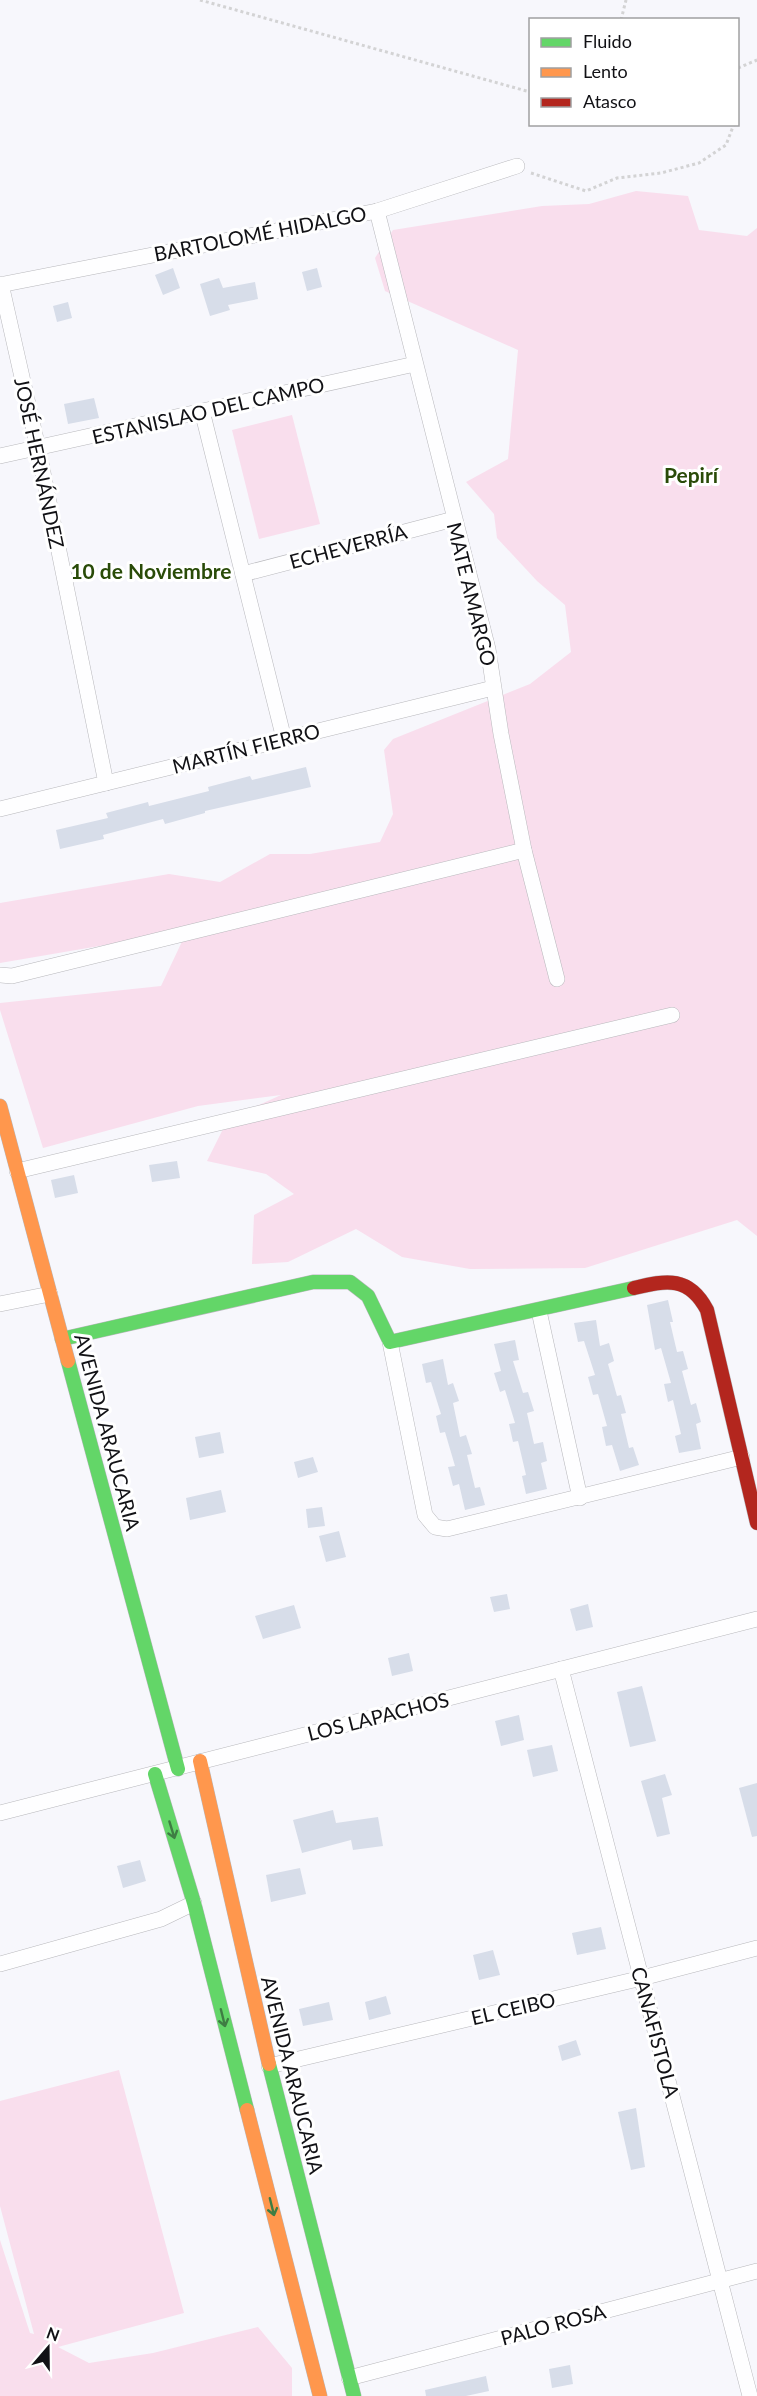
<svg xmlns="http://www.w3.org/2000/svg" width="757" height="2396" viewBox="0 0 757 2396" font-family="Lato,sans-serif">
	<rect width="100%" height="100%" fill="#f7f7fc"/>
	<!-- green -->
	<g fill="#f9deed">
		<path d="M636,191L688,196L699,230L747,236L757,228V1236L737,1220L585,1268L470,1269L402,1257L356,1229L288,1262L252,1264L254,1215L294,1194L266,1174L207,1161L228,1119L281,1095L198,1106L43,1148L0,1010V1003L161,986L187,931L0,963V903L169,874L220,882L270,854H310L380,842L393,814L384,750L393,739L530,684L571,652L565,605L537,581L497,538L494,514L466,482L508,459L518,350L385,291L375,258L393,230L542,206L589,204Z"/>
		<path d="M292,415L320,524L259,539L232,430Z"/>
		<path d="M119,2070L184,2313L58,2347L89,2363L153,2353L258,2327L292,2368V2396H0V2240L30,2333L34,2334L0,2206V2101Z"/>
	</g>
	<!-- building -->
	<g fill="#d7dde9">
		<path d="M173,268L180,288L163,295L155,275Z"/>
		<path d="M317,268L322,287L307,291L302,272Z"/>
		<path d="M219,278L223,288L255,282L258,299L228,305L230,310L210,316L200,284Z"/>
		<path d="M68,302L72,318L57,322L53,306Z"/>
		<path d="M94,398L99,418L68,424L64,404Z"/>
		<path d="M306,767L311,787L205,811V813L165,824L163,819L103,835L104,839L60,849L56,830L108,818L106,813L148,802L149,806L209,791L208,787L250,776L252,780Z"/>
		<path d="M177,1161L180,1178L152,1182L149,1165Z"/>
		<path d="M74,1175L78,1193L55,1198L51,1180Z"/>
		<path d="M668,1300L673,1322H670L677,1352L683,1351L688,1369L682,1371L691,1405L696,1403L701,1422L696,1424L701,1449L679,1453L675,1436L681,1434L673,1400L668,1402L664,1384L671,1383L661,1348L655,1350L647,1305Z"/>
		<path d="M596,1320L600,1346L609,1343L614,1361L608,1364L617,1396L621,1395L626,1413L621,1414L629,1448L633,1447L639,1465L620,1471L612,1445L606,1446L602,1427L607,1426L598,1394L593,1395L588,1377L595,1375L584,1341L578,1342L574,1323Z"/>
		<path d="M515,1340L519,1360L513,1361L523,1393L528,1392L534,1411L527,1413L534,1444L543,1442L547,1461L541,1463L547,1489L526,1494L522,1476L526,1475L518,1441L513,1442L509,1424L515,1423L505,1390L500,1392L494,1373L501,1371L494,1344Z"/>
		<path d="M443,1359L448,1385L453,1383L459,1401L453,1403L460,1437L466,1435L472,1454L467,1455L475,1488L480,1487L485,1505L465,1510L459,1484L453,1486L448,1467L455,1466L445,1432L440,1433L436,1416L441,1414L431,1382L426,1383L422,1364Z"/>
		<path d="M220,1432L224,1453L199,1458L195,1437Z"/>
		<path d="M313,1457L318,1472L298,1478L294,1462Z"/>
		<path d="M221,1490L226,1512L190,1520L186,1498Z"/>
		<path d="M322,1507L325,1526L308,1528L306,1509Z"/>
		<path d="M339,1531L346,1557L326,1562L319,1536Z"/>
		<path d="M507,1594L510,1609L494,1612L490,1597Z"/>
		<path d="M588,1604L593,1627L576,1631L570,1609Z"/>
		<path d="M294,1605L301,1628L263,1639L255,1616Z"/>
		<path d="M409,1653L413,1671L392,1676L388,1658Z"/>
		<path d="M642,1686L656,1741L630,1747L617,1692Z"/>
		<path d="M519,1715L524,1740L501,1746L495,1721Z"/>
		<path d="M552,1745L558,1771L533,1777L527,1750Z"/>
		<path d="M665,1774L672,1795L662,1798L670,1834L657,1837L641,1781Z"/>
		<path d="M757,1783V1836L752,1837L739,1788Z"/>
		<path d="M333,1810L336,1823L378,1817L383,1846L353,1850L351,1840L302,1853L293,1820Z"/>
		<path d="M140,1860L146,1881L123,1888L117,1866Z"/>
		<path d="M300,1868L306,1894L271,1902L266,1875Z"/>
		<path d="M601,1927L606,1949L577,1955L572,1933Z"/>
		<path d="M493,1950L500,1975L479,1980L473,1955Z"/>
		<path d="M386,1996L391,2014L369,2020L365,2002Z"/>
		<path d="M329,2002L333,2020L303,2026L299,2009Z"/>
		<path d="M576,2040L581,2055L562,2061L558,2046Z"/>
		<path d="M636,2108L645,2167L631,2170L618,2112Z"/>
		<path d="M570,2365L573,2384L552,2388L549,2369Z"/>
		<path d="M486,2376L489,2391L466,2396H426L425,2390Z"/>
	</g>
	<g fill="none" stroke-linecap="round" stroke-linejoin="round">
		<defs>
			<g id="street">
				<path d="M377,211L488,649L501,734L524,850L557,979"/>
				<path d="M1,284L38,448L106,783"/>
				<path d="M0,285L377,211L517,166"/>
				<path d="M202,411L284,739"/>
				<path d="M0,456L415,364"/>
				<path d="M243,574L454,519"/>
				<path d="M0,809L493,688"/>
				<path d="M0,975L12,976L524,850"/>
				<path d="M17,1171L672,1015"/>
				<path d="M0,1304L50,1294"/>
				<path d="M539,1311L580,1498"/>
				<path d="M390,1342L425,1515L435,1527L447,1529L742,1457"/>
				<path d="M561,1669L750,2396"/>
				<path d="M0,1813L757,1619"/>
				<path d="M0,1964L161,1919L194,1903"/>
				<path d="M269,2066L642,1978L757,1948"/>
				<path d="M349,2378L757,2271"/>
			</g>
			<g id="fast">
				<path d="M62,1339L313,1282H350L368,1296L390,1342L634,1288"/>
				<path d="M68,1361L178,1769"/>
				<path d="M155,1774L194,1903L247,2110"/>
				<path d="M269,2064L354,2396"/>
			</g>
			<g id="slow">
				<path d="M0,1106L68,1361"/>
				<path d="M200,1761L269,2064"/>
				<path d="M247,2110L320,2396"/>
			</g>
			<path id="jam" d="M634,1288C667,1280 689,1276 707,1310L757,1523"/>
		</defs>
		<!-- street casing -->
		<use href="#street" stroke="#b8b8bc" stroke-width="16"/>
		<!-- fast casing -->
		<use href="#fast" stroke="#b8b8bc" stroke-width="15"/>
		<!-- slow casing -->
		<use href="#slow" stroke="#b8b8bc" stroke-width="15"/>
		<!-- jam casing -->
		<use href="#jam" stroke="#b8b8bc" stroke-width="15"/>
		<!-- path -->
		<g stroke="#d3d3d4" stroke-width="3" stroke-dasharray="3 3" stroke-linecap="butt">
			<path d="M200,0L530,92"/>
			<path d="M621,20L626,0"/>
			<path d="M738,68L757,60"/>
			<path d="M531,173L586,191L617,178L661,173L699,163L726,145L734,124"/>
		</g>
		<!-- street -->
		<use href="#street" stroke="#fefeff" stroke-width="15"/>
		<!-- fast -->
		<use href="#fast" stroke="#63d668" stroke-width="14"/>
		<!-- slow -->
		<use href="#slow" stroke="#ff974d" stroke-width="14"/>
		<!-- jam -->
		<use href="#jam" stroke="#b3261e" stroke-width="14"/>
	</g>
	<!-- one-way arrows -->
	<defs><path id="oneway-shaft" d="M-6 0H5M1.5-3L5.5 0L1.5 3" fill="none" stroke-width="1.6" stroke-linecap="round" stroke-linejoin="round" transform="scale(1.5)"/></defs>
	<g stroke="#3e7d43">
		<use href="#oneway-shaft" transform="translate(172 1830) rotate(73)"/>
		<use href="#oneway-shaft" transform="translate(223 2018) rotate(76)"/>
		<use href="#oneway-shaft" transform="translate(272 2207) rotate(76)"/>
	</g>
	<g text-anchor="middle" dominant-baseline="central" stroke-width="6" stroke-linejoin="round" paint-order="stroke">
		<!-- street labels -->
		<g font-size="20" fill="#111115" stroke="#fff">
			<text transform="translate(260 233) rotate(-11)">BARTOLOMÉ HIDALGO</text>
			<text transform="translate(208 410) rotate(-13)">ESTANISLAO DEL CAMPO</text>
			<text transform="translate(40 463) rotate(78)">JOSÉ HERNÁNDEZ</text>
			<text transform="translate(348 546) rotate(-15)">ECHEVERRÍA</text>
			<text transform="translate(472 594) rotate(76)">MATE AMARGO</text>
			<text transform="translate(246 748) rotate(-14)">MARTÍN FIERRO</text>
			<text transform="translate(108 1432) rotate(75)">AVENIDA ARAUCARIA</text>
			<text transform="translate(378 1716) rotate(-14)">LOS LAPACHOS</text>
			<text transform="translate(513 2008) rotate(-13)">EL CEIBO</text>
			<text transform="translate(656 2032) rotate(75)">CANAFISTOLA</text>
			<text transform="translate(293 2075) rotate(76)">AVENIDA ARAUCARIA</text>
			<text transform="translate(553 2324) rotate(-15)">PALO ROSA</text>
		</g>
		<!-- neighbourhood labels -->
		<g font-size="21" font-weight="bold" fill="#294b08" stroke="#fff">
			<text x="691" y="474">Pepirí</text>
			<text x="151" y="570">10 de Noviembre</text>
		</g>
	</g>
	<!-- legend -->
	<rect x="529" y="18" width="210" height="108" fill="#ffffff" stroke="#a0a0a1" stroke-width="1.5"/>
	<rect x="541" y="38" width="30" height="9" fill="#63d668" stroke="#a0a0a1" stroke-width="1.5"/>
	<text x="583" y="48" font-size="18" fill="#111115">Fluido</text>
	<rect x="541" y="68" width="30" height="9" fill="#ff974d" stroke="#a0a0a1" stroke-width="1.5"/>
	<text x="583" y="78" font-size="18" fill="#111115">Lento</text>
	<rect x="541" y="98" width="30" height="9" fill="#b3261e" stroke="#a0a0a1" stroke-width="1.5"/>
	<text x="583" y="108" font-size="18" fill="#111115">Atasco</text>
	<!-- north arrow -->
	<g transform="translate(48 2348) rotate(20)" stroke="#ffffff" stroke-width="4.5" paint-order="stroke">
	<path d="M0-4.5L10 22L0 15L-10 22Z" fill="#111115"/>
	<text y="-9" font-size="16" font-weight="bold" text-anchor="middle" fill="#111115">N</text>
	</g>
</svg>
